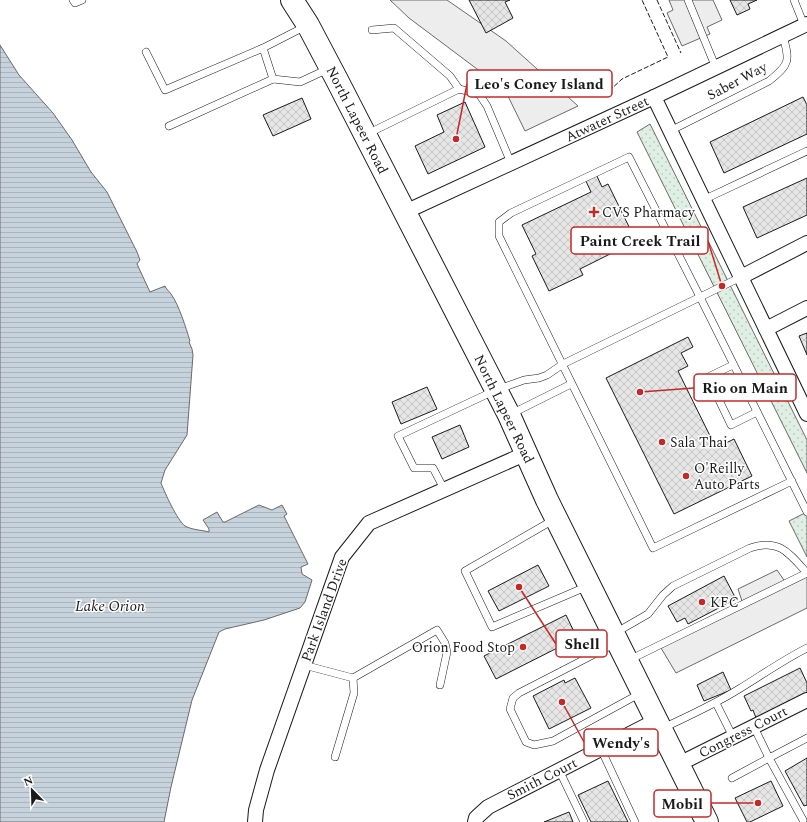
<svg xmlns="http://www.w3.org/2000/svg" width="807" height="822" viewBox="0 0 807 822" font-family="Spectral,serif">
	<defs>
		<pattern id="park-dots" width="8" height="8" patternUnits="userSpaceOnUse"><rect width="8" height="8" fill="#e0efe3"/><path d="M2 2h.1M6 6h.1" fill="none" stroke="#c0ccc2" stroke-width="1.8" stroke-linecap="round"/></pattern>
		<pattern id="water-rules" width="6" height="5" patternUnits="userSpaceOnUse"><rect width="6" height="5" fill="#c6d2dc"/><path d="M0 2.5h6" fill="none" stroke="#aab4bc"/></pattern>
		<pattern id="building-cross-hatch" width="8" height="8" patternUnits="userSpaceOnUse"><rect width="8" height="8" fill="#e6e6e6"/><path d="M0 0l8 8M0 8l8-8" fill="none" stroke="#c5c5c5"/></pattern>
	</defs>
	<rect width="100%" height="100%" fill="#fff"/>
	<!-- park -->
	<g fill="url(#park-dots)" stroke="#6a6a6a">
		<path d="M650,124L807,440V473L637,132Z"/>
		<path d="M807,512V557L789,521Z"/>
	</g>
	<!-- parking -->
	<g fill="#ededed" stroke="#6a6a6a">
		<path d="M390,0H447L506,41L578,106L525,131L505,90L409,18Z"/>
		<path d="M669,0H713L722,20L707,27L710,34L682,46L667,13L673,10Z"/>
		<path d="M777,570L786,583L807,574V608L676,673L661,648L743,604L738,589Z"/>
	</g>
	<!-- water -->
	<path fill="url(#water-rules)" stroke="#6a6a6a" d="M0,45L19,75L53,113L72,140L91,172L107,192L137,252L140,260L137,264L150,292L165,286C166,289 169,291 171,294C179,305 186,328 190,341L189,342L192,349L193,355L187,435L165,470L161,483C165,493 177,520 185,526C192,530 202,530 209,532V529L203,520L217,512L223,522H225L259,505L272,510L282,505L287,514L284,516L308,564L301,567L302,574L312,580L305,602L300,608L264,620L225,629L219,632L192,700L171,787L164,822H0Z"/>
	<!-- building -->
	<g fill="url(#building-cross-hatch)" stroke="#1a1a1a">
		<path d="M469,0H510L505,2L513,18L486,33Z"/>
		<path d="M730,0H757L748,4L750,9L737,15Z"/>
		<path d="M803,97L807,105V134L724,173L710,142Z"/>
		<path d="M302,98L311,119L273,136L263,115Z"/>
		<path d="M465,102L485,147L428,174L415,146L444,132L437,115Z"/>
		<path d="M596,174L602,187L608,184L636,241L580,269L583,275L549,291L532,256L536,254L522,225L591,192L585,179Z"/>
		<path d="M807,178V215L757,238L743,207Z"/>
		<path d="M807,333V355L799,336Z"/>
		<path d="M688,337L693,347L681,353L688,366L678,371L716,448L734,439L752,476L674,514L606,378Z"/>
		<path d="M427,387L437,409L401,424L392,402Z"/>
		<path d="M460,425L469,447L442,459L432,437Z"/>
		<path d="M538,565L549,586L499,611L488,591Z"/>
		<path d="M724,576L736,599L688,624L685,618L677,622L668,606Z"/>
		<path d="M566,615L577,638L496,679L484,656Z"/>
		<path d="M800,668L807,683V694L756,718L753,710L751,711L744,696Z"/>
		<path d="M723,672L731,690L704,701L697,685Z"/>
		<path d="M575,678L591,708L549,729L533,696L564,680L565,683Z"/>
		<path d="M807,758V805L804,806L785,771Z"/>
		<path d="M608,781L628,822H591L578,795Z"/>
		<path d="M771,781L783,806L750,822H747L735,798Z"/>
		<path d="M569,812L573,822H544Z"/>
	</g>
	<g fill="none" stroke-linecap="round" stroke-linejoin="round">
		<defs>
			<g id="service">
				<path d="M73,0L75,3L82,0"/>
				<path d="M688,0L716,68"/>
				<path d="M794,0L804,25"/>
				<path d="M372,30L394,28L450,76L459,89"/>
				<path d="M263,48L273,79"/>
				<path d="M146,52L165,90L263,48L306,26"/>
				<path d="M169,126L273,79L300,82L328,69"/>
				<path d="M670,131L769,81C790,64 790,61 783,36"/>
				<path d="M367,134L459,89L479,94L487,106L511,163"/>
				<path d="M703,200L807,151"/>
				<path d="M733,365L708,377L731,425L757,412"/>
				<path d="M511,414L571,384"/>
				<path d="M792,481L653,548L499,236V222L511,213L629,157L700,297L807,512"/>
				<path d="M444,489L433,468H414L398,436L496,390L524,380L539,378L547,375L563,364L741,277"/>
				<path d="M555,519L465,571L492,627L588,586"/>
				<path d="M615,633L648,614L663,595L673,586L750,548C779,538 789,553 807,573"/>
				<path d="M616,643L519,693L513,698L510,709L526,742L534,745L553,741L641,693"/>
				<path d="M629,660L807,573"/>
				<path d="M304,665L353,678L354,693L335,757"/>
				<path d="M353,678L437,630L445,643L447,652L440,685"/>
				<path d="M716,703L733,737"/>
				<path d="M754,727L769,758L807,738"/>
				<path d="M663,728C689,716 715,704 739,689C762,675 783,660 807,648"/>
				<path d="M601,749L635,822"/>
				<path d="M559,770L584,822"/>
				<path d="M732,778L769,758L803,820"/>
			</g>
			<g id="minor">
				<path d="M654,97L807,414"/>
				<path d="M405,212L654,97L807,24"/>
				<path d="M741,277L807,243"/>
				<path d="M766,329L807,308"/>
				<path d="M679,764L807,700"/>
				<path d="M255,822L256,810L267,770L342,557L369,523L527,453"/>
				<path d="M475,822L476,818L488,807L657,720"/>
			</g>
			<path id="primary" d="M292,0L308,25L337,80L509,415L547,500L707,822"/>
		</defs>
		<!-- service casing -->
		<use href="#service" stroke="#1a1a1a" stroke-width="8"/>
		<!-- minor casing -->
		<use href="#minor" stroke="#1a1a1a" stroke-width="16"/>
		<!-- primary casing -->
		<use href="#primary" stroke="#1a1a1a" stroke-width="24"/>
		<!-- service -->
		<use href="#service" stroke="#fff" stroke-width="7"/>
		<!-- minor -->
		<use href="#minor" stroke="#fff" stroke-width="14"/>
		<!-- primary -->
		<use href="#primary" stroke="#fff" stroke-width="22"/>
		<!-- fence -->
		<g stroke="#1a1a1a" stroke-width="1" stroke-dasharray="5 2" stroke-linecap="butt">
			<path d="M657,0L681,53"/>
			<path d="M609,91L622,79L668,57L642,0"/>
		</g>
	</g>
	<!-- markers -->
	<g fill="#c62828" stroke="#fff" stroke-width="1.5">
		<path d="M592 206h4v4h4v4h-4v4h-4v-4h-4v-4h4z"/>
		<circle cx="662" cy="442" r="4"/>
		<circle cx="686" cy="476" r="4"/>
		<circle cx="702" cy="602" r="4"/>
		<circle cx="523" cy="647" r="4"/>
	</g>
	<g text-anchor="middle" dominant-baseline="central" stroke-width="3" stroke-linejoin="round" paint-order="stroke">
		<!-- street labels -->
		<g font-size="14" fill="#1a1a1a" stroke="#fff">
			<text transform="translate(737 81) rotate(-28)">Saber Way</text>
			<text transform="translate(607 119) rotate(-25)">Atwater Street</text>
			<text transform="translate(357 120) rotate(63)">North Lapeer Road</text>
			<text transform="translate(504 409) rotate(64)">North Lapeer Road</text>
			<text transform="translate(324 610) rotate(-70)">Park Island Drive</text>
			<text transform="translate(743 732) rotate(-27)">Congress Court</text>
			<text transform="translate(542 779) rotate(-27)">Smith Court</text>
		</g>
		<!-- poi labels -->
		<g font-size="14" fill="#1a1a1a" stroke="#fff" text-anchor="start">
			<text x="602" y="212">CVS Pharmacy</text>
			<text x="670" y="442">Sala Thai</text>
			<text x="694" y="468">O'Reilly<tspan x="694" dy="16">Auto Parts</tspan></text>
			<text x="710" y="602">KFC</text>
			<text x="515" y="647" text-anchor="end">Orion Food Stop</text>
		</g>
		<!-- water labels -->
		<g font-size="15" font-style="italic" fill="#1a1a1a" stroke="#fff">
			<text x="110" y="606">Lake Orion</text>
		</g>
	</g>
	<!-- callouts -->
	<path fill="none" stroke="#c62828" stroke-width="1.5" d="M456 139L467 84M722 286L708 241M640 392L694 388M519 587L556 644M562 702L584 742M758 803L711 803"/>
	<g fill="#c62828" stroke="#fff" stroke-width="1.5">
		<circle cx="456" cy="139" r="4"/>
		<circle cx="722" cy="286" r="4"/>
		<circle cx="640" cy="392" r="4"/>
		<circle cx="519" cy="587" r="4"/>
		<circle cx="562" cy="702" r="4"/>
		<circle cx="758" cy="803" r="4"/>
	</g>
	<g fill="#fff" stroke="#c62828" stroke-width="1.5">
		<rect x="467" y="70" width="145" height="27" rx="4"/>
		<rect x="571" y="227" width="137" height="27" rx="4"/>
		<rect x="694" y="374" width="102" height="27" rx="4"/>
		<rect x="556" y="630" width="51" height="27" rx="4"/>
		<rect x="584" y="729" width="74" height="27" rx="4"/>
		<rect x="654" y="790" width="57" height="27" rx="4"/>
	</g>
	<g font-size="15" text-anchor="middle" font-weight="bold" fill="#1a1a1a">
		<text x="539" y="89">Leo's Coney Island</text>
		<text x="640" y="246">Paint Creek Trail</text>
		<text x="745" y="393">Rio on Main</text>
		<text x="582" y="649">Shell</text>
		<text x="621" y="748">Wendy's</text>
		<text x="682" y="809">Mobil</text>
	</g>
	<!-- north arrow -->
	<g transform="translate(32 790) rotate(337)" stroke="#ffffff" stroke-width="3" paint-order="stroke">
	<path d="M0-3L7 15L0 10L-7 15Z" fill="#1a1a1a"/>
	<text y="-6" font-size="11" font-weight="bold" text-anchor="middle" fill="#1a1a1a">N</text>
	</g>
</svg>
